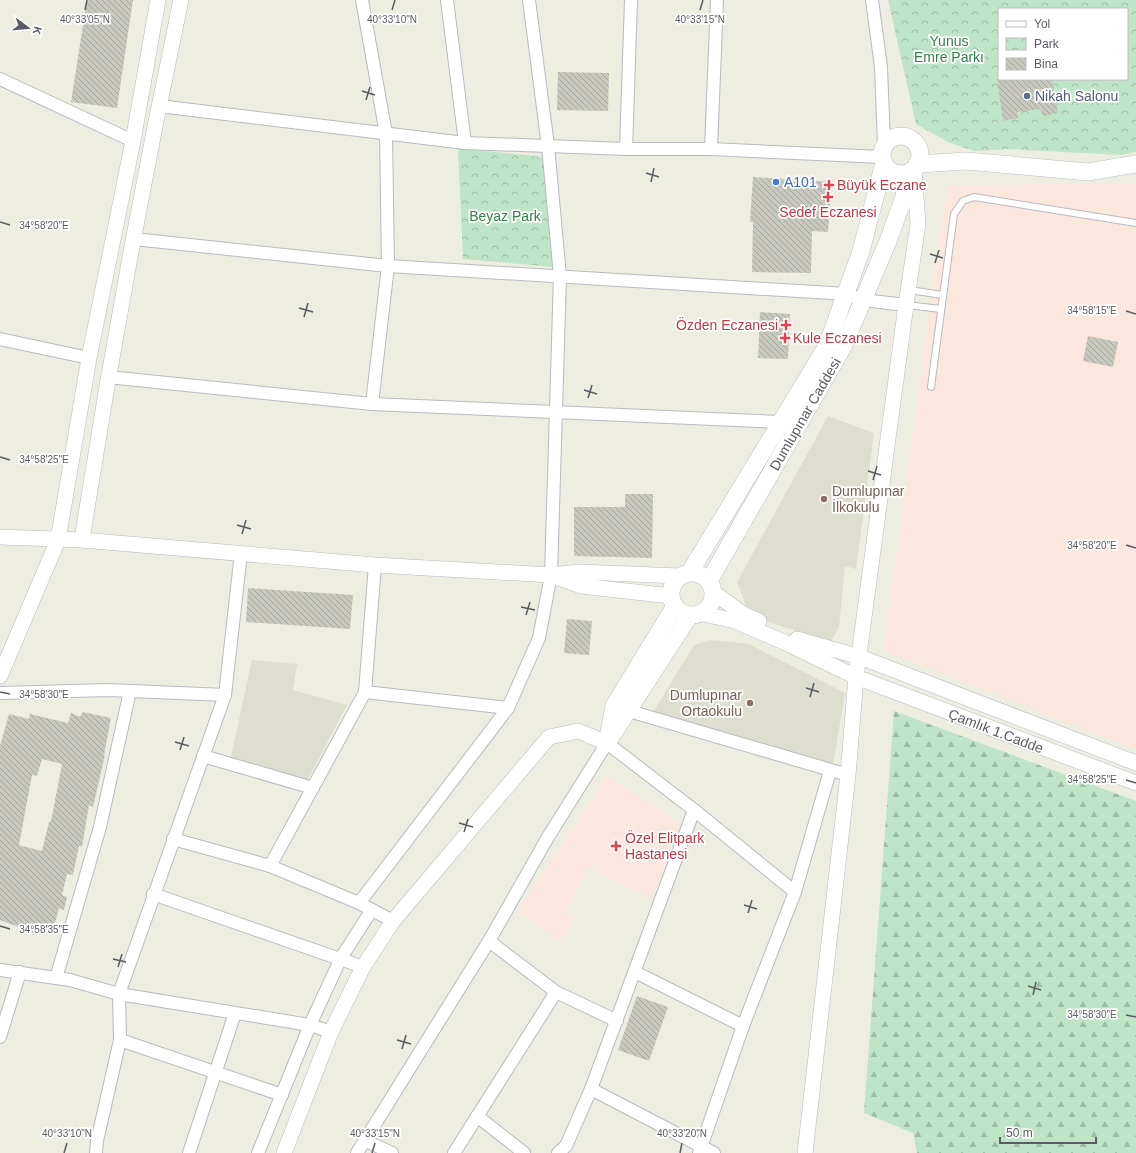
<svg xmlns="http://www.w3.org/2000/svg" width="1136" height="1153" viewBox="0 0 1136 1153" font-family="Arial,sans-serif">
	<defs>
		<pattern id="forest-firs" width="22" height="20" patternUnits="userSpaceOnUse"><rect width="22" height="20" fill="#bee5c7"/><path d="M5 1l3.5 6h-7zM16 11l3.5 6h-7z" fill="#9dbda5"/></pattern>
		<pattern id="park-crowns" width="20" height="18" patternUnits="userSpaceOnUse"><rect width="20" height="18" fill="#bee5c7"/><path d="M2 6a3 3 0 1 1 6 0M12 15a3 3 0 1 1 6 0" fill="none" stroke="#9dbda5"/></pattern>
		<pattern id="building-back-hatch" width="6" height="6" patternUnits="userSpaceOnUse"><rect width="6" height="6" fill="#c8c8be"/><path d="M-1 5l2 2M0 0l6 6M5-1l2 2" fill="none" stroke="#a5a69e"/></pattern>
	</defs>
	<rect width="100%" height="100%" fill="#edede2"/>
	<!-- education -->
	<g fill="#ddddd0">
		<path d="M828,416L874,433L856,569L845,566L839,627L831,642L765,621L746,605L737,582Z"/>
		<path d="M710,640L749,644L845,693L833,765L652,714L694,645Z"/>
		<path d="M252,660L297,664L293,690L347,705L308,779L301,782L230,761Z"/>
	</g>
	<!-- medical -->
	<g fill="#fbe7dd">
		<path d="M1136,183V749L883,650L947,185Z"/>
		<path d="M607,776L680,824L651,899L589,867L566,911L575,917L559,942L518,910Z"/>
	</g>
	<!-- forest -->
	<path fill="url(#forest-firs)" d="M894,711L1136,801V1153H917L913,1133L864,1113Z"/>
	<!-- park -->
	<g fill="url(#park-crowns)" fill-rule="evenodd">
		<path d="M888,0H1136V152L1120,155L1008,149L974,151L948,142L916,124ZM999,9H1127V79H999Z"/>
		<path d="M458,148L543,157L555,267L463,259Z"/>
	</g>
	<!-- building -->
	<g fill="url(#building-back-hatch)" fill-rule="evenodd">
		<path d="M87,0H133L117,108L71,102Z"/>
		<path d="M558,72L609,73L608,111L557,110Z"/>
		<path d="M997,79H1052L1058,113L1044,116L1040,109L1017,112L1018,118L1003,121Z"/>
		<path d="M753,177L832,182L828,232L812,231L811,273L752,272L753,222H750Z"/>
		<path d="M760,312L790,314L788,359L758,358Z"/>
		<path d="M1088,336L1118,342L1113,367L1083,361Z"/>
		<path d="M625,494H653L652,558L574,556V507H625Z"/>
		<path d="M248,588L353,595L350,629L246,622Z"/>
		<path d="M567,619L592,621L589,655L564,653Z"/>
		<path d="M83,712L111,718L104,755H105L93,807L89,805L82,847L79,846L73,875L67,874L62,895L67,897L64,910L59,908L52,935L41,932L40,935L0,920V746L9,714L29,719L30,714L68,723L71,713L80,717ZM42,759L62,764L51,821L49,822L42,851L19,845L32,775L37,776Z"/>
		<path d="M637,996L668,1007L649,1061L618,1050Z"/>
	</g>
	<g fill="none" stroke-linecap="round" stroke-linejoin="round">
		<defs>
			<g id="service">
				<path d="M909,290L943,295"/>
				<path d="M906,305L941,309"/>
				<path d="M931,387L954,214L963,201L974,197L1136,223"/>
			</g>
			<g id="minor">
				<path d="M362,0L386,134L388,266L372,404"/>
				<path d="M447,0L465,143"/>
				<path d="M872,0L881,67L884,145"/>
				<path d="M0,79L133,141"/>
				<path d="M159,106L465,143L626,149H711L882,157"/>
				<path d="M626,149L631,0"/>
				<path d="M711,149L717,0"/>
				<path d="M134,239L388,266L847,294L863,300L906,305"/>
				<path d="M0,339L89,358"/>
				<path d="M108,377L372,404L781,422"/>
				<path d="M365,692L508,708"/>
				<path d="M0,693L108,690L225,695"/>
				<path d="M629,711L848,775"/>
				<path d="M203,756L313,788"/>
				<path d="M173,839L270,866L359,903L393,921"/>
				<path d="M270,866L365,692L375,565"/>
				<path d="M153,894L363,967"/>
				<path d="M359,903L508,708L539,638L551,575L560,276L548,146L529,0"/>
				<path d="M489,941L556,992L617,1021"/>
				<path d="M0,970L70,980L119,994L310,1025L331,1032"/>
				<path d="M635,972L743,1026"/>
				<path d="M56,978L100,827L130,691"/>
				<path d="M0,1037L20,972"/>
				<path d="M120,1040L282,1095"/>
				<path d="M591,1089L714,1153"/>
				<path d="M477,1116L524,1153"/>
				<path d="M364,1140L392,1153"/>
				<path d="M96,1153L97,1141L120,1040L119,994L225,695L241,553"/>
				<path d="M189,1153L235,1013"/>
				<path d="M258,1153L310,1025L341,958L371,911"/>
				<path d="M357,1153L489,941L548,837L607,743L694,810L795,892"/>
				<path d="M454,1153L556,992"/>
				<path d="M558,1153L566,1146L591,1089L694,810"/>
				<path d="M699,1153L743,1026L795,892L830,771"/>
			</g>
			<g id="tertiary">
				<path d="M0,537L82,540L375,565L551,575L580,572L679,576"/>
				<path d="M82,540C110,359 143,179 181,0"/>
				<path d="M555,577L581,586L671,596"/>
				<path d="M713,592L743,614L759,621"/>
				<path d="M699,613L735,621L786,643L856,677L1136,783"/>
				<path d="M797,639L860,657L1136,763"/>
				<path d="M0,676L58,540L89,358L133,141L158,0"/>
				<path d="M284,1153L331,1032L363,967L393,921L549,737L578,731L607,743"/>
				<path d="M805,1153L848,775L856,677L906,305L918,224L914,169"/>
			</g>
			<g id="secondary">
				<circle cx="901" cy="155" r="19"/>
				<path d="M917,164L967,161L1088,172L1136,164"/>
				<path d="M690,572L827,346L861,251L884,163"/>
				<circle cx="692" cy="594" r="21"/>
				<path d="M709,581L844,345L888,241L903,200L910,172"/>
				<path d="M610,738L690,615"/>
				<path d="M607,743L614,706L675,606"/>
			</g>
		</defs>
		<!-- service casing -->
		<use href="#service" stroke="#b9bac1" stroke-width="8"/>
		<!-- minor casing -->
		<use href="#minor" stroke="#b9bac1" stroke-width="14"/>
		<!-- tertiary casing -->
		<use href="#tertiary" stroke="#b9bac1" stroke-width="16"/>
		<!-- secondary casing -->
		<use href="#secondary" stroke="#bcbec6" stroke-width="18"/>
		<!-- service -->
		<use href="#service" stroke="#fff" stroke-width="6"/>
		<!-- minor -->
		<use href="#minor" stroke="#fff" stroke-width="12"/>
		<!-- tertiary -->
		<use href="#tertiary" stroke="#fff" stroke-width="15"/>
		<!-- secondary -->
		<use href="#secondary" stroke="#fff" stroke-width="17"/>
	</g>
	<!-- ticks -->
	<path fill="none" stroke="#5a5c63" stroke-width="1.5" d="M85,10L87,0M392,10L395,0M700,10L703,0M362,91L375,95M366,100L370,87M646,173L659,177M651,182L654,168M0,222L10,225M930,254L943,258M935,263L939,250M299,308L313,312M1126,311L1136,314M304,317L308,303M584,390L597,394M588,398L592,385M0,457L10,460M868,471L881,475M873,480L877,466M237,525L251,529M242,534L246,520M1126,545L1136,548M521,607L535,610M526,615L530,602M806,688L819,692M0,692L10,694M810,697L814,683M175,742L189,746M180,750L184,737M1126,780L1136,783M459,823L473,827M464,832L468,819M744,905L757,909M748,913L752,900M0,926L10,929M113,959L126,962M118,967L122,954M1028,986L1041,990M1033,995L1036,982M1126,1015L1136,1017M397,1040L411,1044M402,1049L406,1035M64,1153L67,1143M372,1153L375,1143M680,1153L682,1143"/>
	<!-- markers -->
	<circle fill="#5c6f8a" stroke="#fff" stroke-width="1.5" cx="1027" cy="96" r="4"/>
	<circle fill="#3f7fe0" stroke="#fff" stroke-width="1.5" cx="776" cy="182" r="4"/>
	<g fill="#e0444e" stroke="#fff" stroke-width="1.5">
		<path d="M827 179h4v4h4v4h-4v4h-4v-4h-4v-4h4z"/>
		<path d="M826 191h4v4h4v4h-4v4h-4v-4h-4v-4h4z"/>
		<path d="M784 319h4v4h4v4h-4v4h-4v-4h-4v-4h4z"/>
		<path d="M783 332h4v4h4v4h-4v4h-4v-4h-4v-4h4z"/>
		<path d="M614 840h4v4h4v4h-4v4h-4v-4h-4v-4h4z"/>
	</g>
	<g fill="#8d6e63" stroke="#fff" stroke-width="1.5">
		<circle cx="824" cy="499" r="4"/>
		<circle cx="750" cy="703" r="4"/>
	</g>
	<g text-anchor="middle" dominant-baseline="central" stroke-width="3.5" stroke-linejoin="round" paint-order="stroke">
		<!-- park labels -->
		<g font-size="14" fill="#338149" stroke="#fff">
			<text x="949" y="41">Yunus<tspan x="949" dy="16">Emre Parkı</tspan></text>
			<text x="505" y="216">Beyaz Park</text>
		</g>
		<!-- service labels -->
		<g font-size="14" fill="#4e5e75" stroke="#fff" text-anchor="start">
			<text x="1035" y="96">Nikah Salonu</text>
		</g>
		<!-- shop labels -->
		<g font-size="14" fill="#366cbe" stroke="#fff" text-anchor="start">
			<text x="784" y="182">A101</text>
		</g>
		<!-- health labels -->
		<g font-size="14" fill="#be3a42" stroke="#fff" text-anchor="start">
			<text x="837" y="185">Büyük Eczane</text>
			<text x="828" y="212" text-anchor="middle">Sedef Eczanesi</text>
			<text x="778" y="325" text-anchor="end">Özden Eczanesi</text>
			<text x="793" y="338">Kule Eczanesi</text>
			<text x="625" y="838">Özel Elitpark<tspan x="625" dy="16">Hastanesi</tspan></text>
		</g>
		<!-- street labels -->
		<g font-size="14" fill="#5a5c63" stroke="#fff">
			<text transform="translate(805 414) rotate(-60)">Dumlupınar Caddesi</text>
			<text transform="translate(996 731) rotate(21)">Çamlık 1.Cadde</text>
		</g>
		<!-- education labels -->
		<g font-size="14" fill="#785e54" stroke="#fff" text-anchor="start">
			<text x="832" y="491">Dumlupınar<tspan x="832" dy="16">İlkokulu</tspan></text>
			<text x="742" y="695" text-anchor="end">Dumlupınar<tspan x="742" dy="16">Ortaokulu</tspan></text>
		</g>
	</g>
	<g font-size="10" text-anchor="middle" fill="#5a5c63" stroke="#fff" stroke-width="3.5" stroke-linejoin="round" paint-order="stroke">
		<text x="85" y="23">40°33'05"N</text>
		<text x="392" y="23">40°33'10"N</text>
		<text x="700" y="23">40°33'15"N</text>
		<text x="44" y="229">34°58'20"E</text>
		<text x="1092" y="314">34°58'15"E</text>
		<text x="44" y="463">34°58'25"E</text>
		<text x="1092" y="549">34°58'20"E</text>
		<text x="44" y="698">34°58'30"E</text>
		<text x="1092" y="783">34°58'25"E</text>
		<text x="44" y="933">34°58'35"E</text>
		<text x="1092" y="1018">34°58'30"E</text>
		<text x="67" y="1137">40°33'10"N</text>
		<text x="375" y="1137">40°33'15"N</text>
		<text x="682" y="1137">40°33'20"N</text>
	</g>
	<!-- legend -->
	<rect x="998" y="8" width="130" height="72" fill="#ffffff" stroke="#bdbec1"/>
	<rect x="1006" y="21" width="20" height="6" fill="#ffffff" stroke="#bdbec1"/>
	<text x="1034" y="28" font-size="12" fill="#5a5c63">Yol</text>
	<rect x="1006" y="38" width="20" height="12" fill="url(#park-crowns)" stroke="#bdbec1"/>
	<text x="1034" y="48" font-size="12" fill="#5a5c63">Park</text>
	<rect x="1006" y="58" width="20" height="12" fill="url(#building-back-hatch)" stroke="#bdbec1"/>
	<text x="1034" y="68" font-size="12" fill="#5a5c63">Bina</text>
	<!-- north arrow -->
	<g transform="translate(28 28) rotate(106)" stroke="#ffffff" stroke-width="3" paint-order="stroke">
	<path d="M0-3L7 15L0 10L-7 15Z" fill="#5a5c63"/>
	<text y="-6" font-size="11" font-weight="bold" text-anchor="middle" fill="#5a5c63">K</text>
	</g>
	<!-- scale -->
	<path d="M1000 1137v6h96v-6" fill="none" stroke="#5a5c63" stroke-width="2"/>
	<text x="1006" y="1137" font-size="12" fill="#5a5c63" stroke="#ffffff" stroke-width="3" paint-order="stroke">50 m</text>
</svg>
